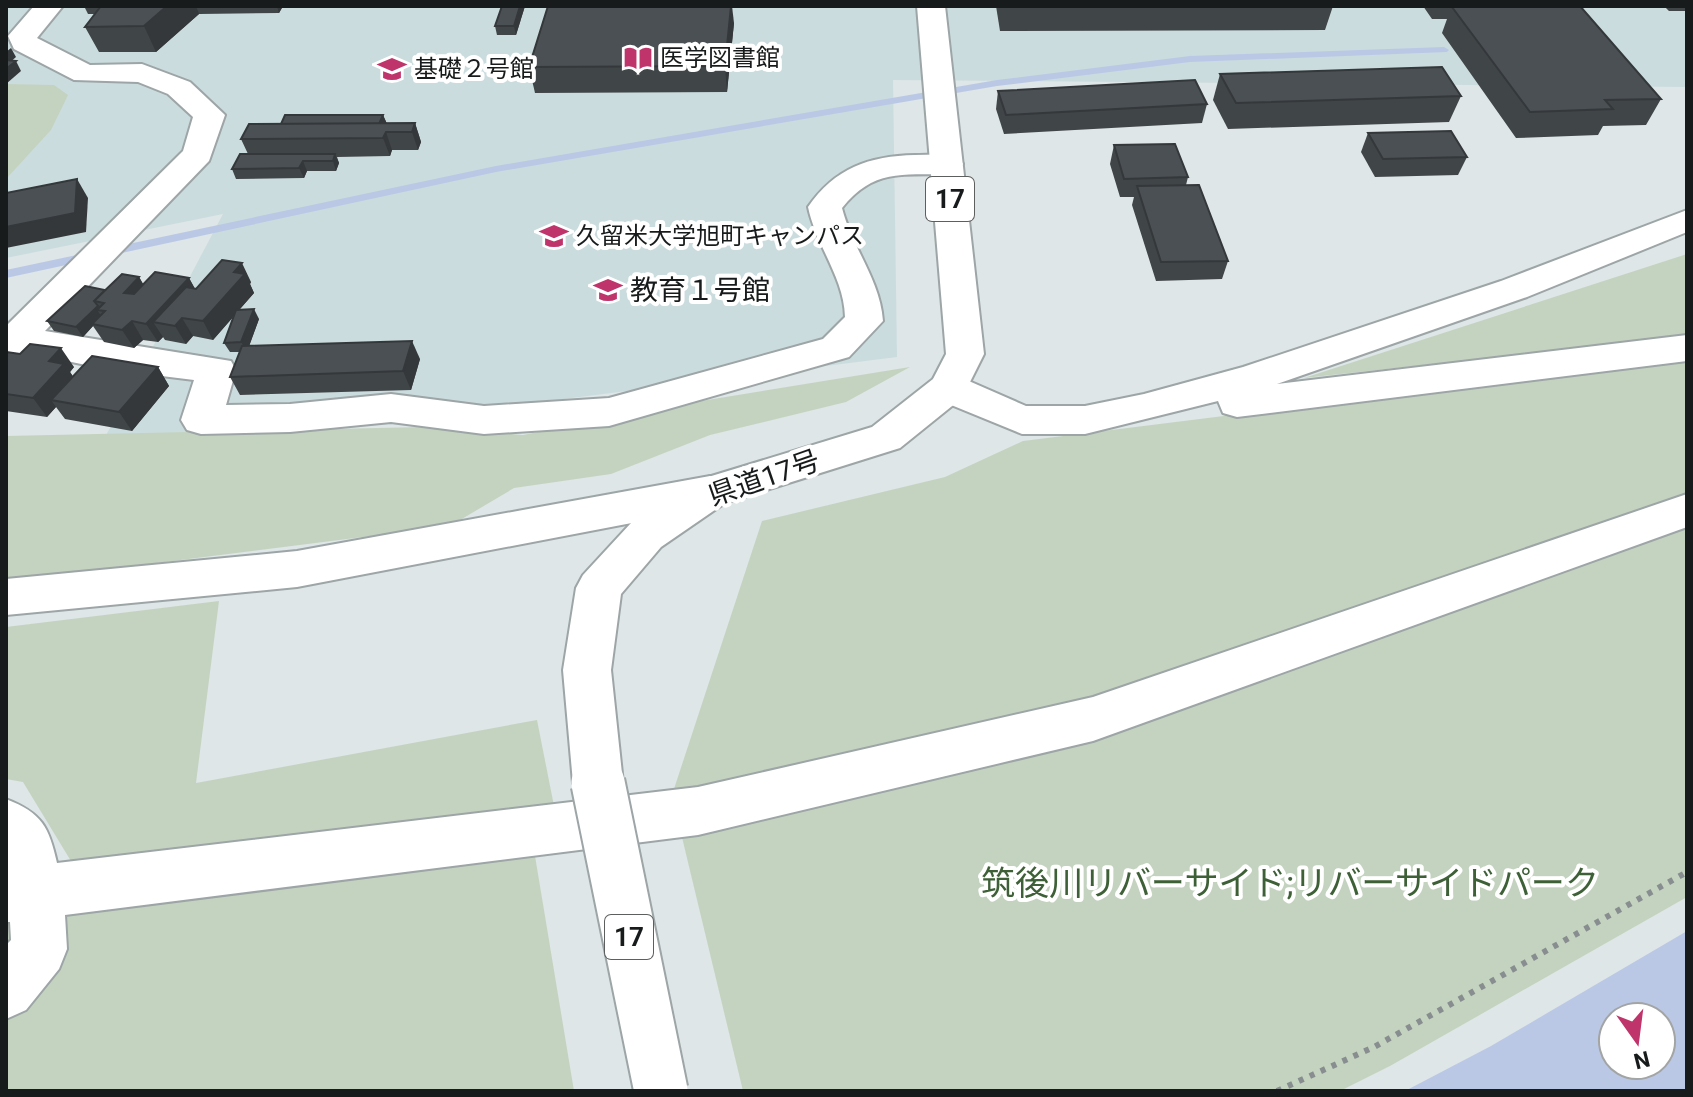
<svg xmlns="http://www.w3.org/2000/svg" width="1693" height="1097" viewBox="0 0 1693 1097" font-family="Roboto,'Noto Sans JP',sans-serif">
	<rect width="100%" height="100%" fill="#dee6e7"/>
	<!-- built -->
	<path fill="#cbdcde" d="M6,6H1687V87L893,80L897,357L94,458L223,214L6,258Z"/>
	<!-- green -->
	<g fill="#c4d3c0">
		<path d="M6,84L54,85L68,95L51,130L6,179Z"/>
		<path d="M1687,254V336L1304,378Z"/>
		<path d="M1687,358V493L1377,607L1076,707L672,795L762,521L945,477L1023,441Z"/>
		<path d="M910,367L846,402L710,435L611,474L514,488L450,526L6,582V436L422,427L523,435L658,408Z"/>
		<path d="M1687,526V897L1390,1066L1340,1091H743L680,829Z"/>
		<path d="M219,601L196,783L537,720L554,806L77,871L23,782L6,779V627Z"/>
		<path d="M534,850L574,1091H6V918Z"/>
	</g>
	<!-- water -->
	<path fill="#bac8e6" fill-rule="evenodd" d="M1687,931V1091H1405L1491,1046ZM1613,1017H1661V1065H1613Z"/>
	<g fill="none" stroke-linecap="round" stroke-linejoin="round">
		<!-- stream -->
		<path fill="#bac8e6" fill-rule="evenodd" d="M1444,47L1449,50L1447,52L1190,62L997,86L496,172L6,278V270L496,166L997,80L1190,56Z"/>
		<defs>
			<g id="minor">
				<path d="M34,6H63L37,38L90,65L142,64L190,82L225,115L209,161L45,331L231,361L236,370L226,405L290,404L391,394L484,406L609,398L823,339L845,317C844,277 816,246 808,207C835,168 869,156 915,155C930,155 944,153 959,157L963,164L959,171L947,174C902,175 873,169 842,208C852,248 880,279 883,321L849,357L609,426L484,434L391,422L290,432L201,434L187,430L181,420L194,380L105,369L24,352L6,361V326L183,151L193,117L168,94L138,82L74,80L14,49L8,36Z"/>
				<path d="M1687,210V232L1527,297L1277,384L1687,335V361L1237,417L1223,413L1218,401L1085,434H1022L934,398L928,388L934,378L948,374L962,378L1026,406H1085L1144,394L1243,367L1501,281Z"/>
				<path d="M710,476L725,481L731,492L725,503L710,508L297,587L6,615V579L297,551Z"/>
				<path d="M1687,494V527L1093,741L698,835L65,915L67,949L59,969L26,1010L6,1019V945L11,940L10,922H6V799C42,813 49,827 57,863L698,787L1093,697Z"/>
			</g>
			<path id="major" d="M917,6H945L984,354L962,398L900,448L725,503L661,547L621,594L611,670L623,783L616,799L598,806L580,799L573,783L563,670L576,588L583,575L631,523L695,481L872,427L933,379L946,354Z"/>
		</defs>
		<!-- minor casing -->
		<use href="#minor" stroke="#9da5a6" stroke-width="4"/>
		<!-- major casing -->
		<use href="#major" stroke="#9da5a6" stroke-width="4"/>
		<!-- path -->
		<path stroke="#888e8f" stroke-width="6" stroke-dasharray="5 7" stroke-linecap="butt" d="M1277,1091L1374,1047L1687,872"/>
		<!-- minor -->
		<use href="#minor" fill="#fff" fill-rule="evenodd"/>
		<!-- major -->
		<use href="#major" fill="#fff" fill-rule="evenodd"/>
		<defs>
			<path id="major-bridge" d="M598,783L661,1091"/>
		</defs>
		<!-- major-bridge casing -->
		<use href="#major-bridge" stroke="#9da5a6" stroke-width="57" stroke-linecap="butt"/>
		<!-- major-bridge -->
		<use href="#major-bridge" stroke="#fff" stroke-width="53"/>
	</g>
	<!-- wall -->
	<g fill="#404548">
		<path d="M84,6H283L279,13L199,14L156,52H99L85,27L95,14H88Z"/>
		<path d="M502,6H525L516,35H497L495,26Z"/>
		<path d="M996,6H1333L1325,30L1000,31Z"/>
		<path d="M1423,6H1580L1661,99L1646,125L1603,126L1598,135L1516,138L1442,33L1447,19H1432Z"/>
		<path d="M1664,6H1687V12L1686,11H1669Z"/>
		<path d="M734,23L727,92L535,93L529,67Z"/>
		<path d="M1220,74L1461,96L1449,122L1228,129L1213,100Z"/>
		<path d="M998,91L1207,104L1202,123L1004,134L996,109Z"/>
		<path d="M383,115L387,124L415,123L421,142L418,150H392L390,156L337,157L339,163L336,171H307L304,178L236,179L232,169L248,154L241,139L281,124Z"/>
		<path d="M1368,133L1467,157L1458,175L1375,177L1361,152Z"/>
		<path d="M1114,145L1188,177L1186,185L1228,261L1222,279L1156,281L1132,205L1134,197H1120L1110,164Z"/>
		<path d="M139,277L143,284L189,278L195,289L251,282L250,284L254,293L239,310L259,319L249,346L420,359L411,390L240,395L230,377L240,352H230L224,343L234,316L213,340L193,336L186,344L165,340L163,337L158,342L143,340L134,348L104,342L93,326L83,337L54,331L47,321L105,290Z"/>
		<path d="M6,352L74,367L70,372L73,377L158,367L169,386L132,431L65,419L56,407L47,417L6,411Z"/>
	</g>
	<!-- shaded-wall -->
	<g fill="#34383b">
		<path d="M167,6H196L199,14L156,52L144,26Z"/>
		<path d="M277,6H283L279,13Z"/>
		<path d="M520,6H525L516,35L514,26Z"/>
		<path d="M731,6H732L734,23L727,92L725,66Z"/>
		<path d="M11,48L16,57L6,66V52Z"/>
		<path d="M16,61L21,71L6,84V69Z"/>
		<path d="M383,115L387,124L378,127Z"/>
		<path d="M415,123L421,142L418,150L412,132Z"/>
		<path d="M386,132L392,150L390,156L383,138Z"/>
		<path d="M335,154L339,163L336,171L333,161Z"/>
		<path d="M303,161L307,171L304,178L299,168Z"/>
		<path d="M77,179L88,198L86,232L6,248V227Z"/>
		<path d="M242,263L251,282L250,284L254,293L213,340L203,321L234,272Z"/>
		<path d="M139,277L150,296L124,293Z"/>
		<path d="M189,278L199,296L153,322L163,337L158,342L146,324Z"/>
		<path d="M98,306L100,310H97L102,317L92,324L93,326L83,337L76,327Z"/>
		<path d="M254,309L259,319L247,352L241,342Z"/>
		<path d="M182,318L193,336L186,344L175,326Z"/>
		<path d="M132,321L143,340L134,348L122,330Z"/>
		<path d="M412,341L420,359L411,390L403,371Z"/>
		<path d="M61,348L74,367L70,372L77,382L51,400L56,407L47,417L33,398L49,361Z"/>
		<path d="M158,367L169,386L132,431L119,412Z"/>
	</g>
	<!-- building -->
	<g fill="#4b5054" stroke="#34383b" stroke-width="2">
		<path d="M101,6H167L144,26L85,27Z"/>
		<path d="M502,6H520L514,26H495Z"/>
		<path d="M548,6H731L725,66L529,67Z"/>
		<path d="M1506,6H1580L1661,99L1605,100L1613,109L1530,112L1452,7Z"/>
		<path d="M6,60L16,61L6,69Z"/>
		<path d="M1442,67L1461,96L1236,103L1220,74Z"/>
		<path d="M1195,80L1207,104L1006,115L998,91Z"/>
		<path d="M285,115H383L379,124H281Z"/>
		<path d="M415,123L412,132H386L383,138L241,139L249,124Z"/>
		<path d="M1451,131L1467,157L1383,159L1368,133Z"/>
		<path d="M1175,144L1188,177L1124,179L1114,145Z"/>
		<path d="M240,154H335L333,161H303L299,168L232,169Z"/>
		<path d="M77,179L75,213L6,227V193Z"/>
		<path d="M1199,185L1228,261L1161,262L1137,186Z"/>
		<path d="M222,260L242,263L234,272L245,274L203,321L182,318L175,326L153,322L186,287L196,289Z"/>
		<path d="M155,272L189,278L146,324L132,321L122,330L92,324L105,311L97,310L104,303L94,301L122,274L139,277L124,293L134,294Z"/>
		<path d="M85,286L105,290L94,301L98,306L76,327L47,321Z"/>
		<path d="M254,309L241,342L224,343L236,310Z"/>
		<path d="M412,341L403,371L230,377L242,346Z"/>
		<path d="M30,344L61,348L49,361L64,364L33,398L6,394V352L20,354Z"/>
		<path d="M92,356L158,367L119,412L51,400Z"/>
	</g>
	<!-- icons -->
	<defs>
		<symbol id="library-bare" viewBox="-9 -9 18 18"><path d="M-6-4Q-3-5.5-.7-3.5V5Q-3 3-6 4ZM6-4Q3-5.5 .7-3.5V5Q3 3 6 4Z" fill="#bf346b" stroke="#fff" stroke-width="2.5" paint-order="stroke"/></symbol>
		<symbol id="university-bare" viewBox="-9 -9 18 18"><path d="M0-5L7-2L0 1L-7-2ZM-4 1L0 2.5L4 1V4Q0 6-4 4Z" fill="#bf346b" stroke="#fff" stroke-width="2.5" paint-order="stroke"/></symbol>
	</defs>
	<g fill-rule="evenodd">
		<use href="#library-bare" x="618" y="38" width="40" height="40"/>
		<use href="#university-bare" x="372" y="49" width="40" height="40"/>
		<use href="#university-bare" x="534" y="216" width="40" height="40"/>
		<use href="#university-bare" x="588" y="270" width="40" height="40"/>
	</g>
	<g text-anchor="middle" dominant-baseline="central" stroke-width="8" stroke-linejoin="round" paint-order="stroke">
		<!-- far-poi labels -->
		<g font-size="24" fill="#181b1b" stroke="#fff" text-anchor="start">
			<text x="660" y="58">医学図書館</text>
			<text x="414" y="69">基礎２号館</text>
			<text x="576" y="236">久留米大学旭町キャンパス</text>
		</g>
		<!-- shield labels -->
		<g fill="#fff" stroke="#5d5f5f" stroke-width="2">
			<rect x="926" y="177" width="48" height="44" rx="6"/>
			<rect x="605" y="915" width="48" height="44" rx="6"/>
		</g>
		<g font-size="26" font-weight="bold" fill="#181b1b">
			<text x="950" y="199">17</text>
			<text x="629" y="937">17</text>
		</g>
		<!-- poi labels -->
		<g font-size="28" fill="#181b1b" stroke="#fff" text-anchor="start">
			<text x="630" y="290">教育１号館</text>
		</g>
		<!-- street labels -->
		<g font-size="28" fill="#181b1b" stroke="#fff">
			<text transform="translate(764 478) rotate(-19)">県道17号</text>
		</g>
		<!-- near-park labels -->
		<g font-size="34" fill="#3e6037" stroke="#fff">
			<text x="1290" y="883">筑後川リバーサイド;リバーサイドパーク</text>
		</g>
	</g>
	<!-- border -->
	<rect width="1693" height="1097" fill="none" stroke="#181b1b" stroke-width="16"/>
	<!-- north arrow -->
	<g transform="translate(1637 1041) rotate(166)"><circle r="38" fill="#ffffff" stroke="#a3a4a4" stroke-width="2"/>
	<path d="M0-6L14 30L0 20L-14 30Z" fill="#bf346b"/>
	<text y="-12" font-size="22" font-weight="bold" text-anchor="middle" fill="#181b1b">N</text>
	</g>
</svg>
